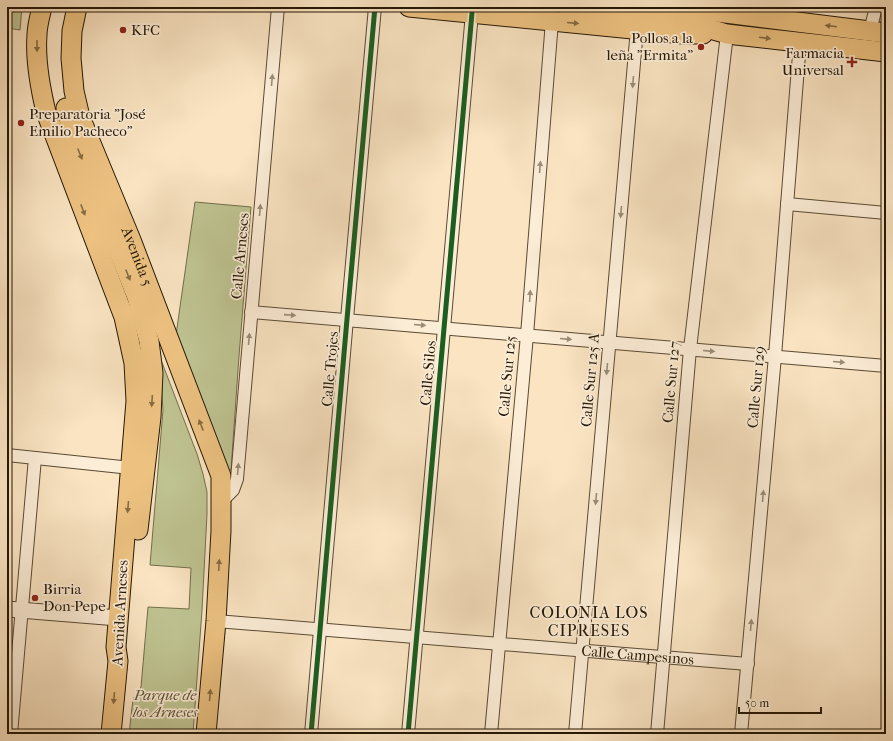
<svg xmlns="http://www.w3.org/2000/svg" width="893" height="741" viewBox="0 0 893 741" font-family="'IM FELL French Canon',serif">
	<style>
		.green { fill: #bfc492; stroke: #726e4c }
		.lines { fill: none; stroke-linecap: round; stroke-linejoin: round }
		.minor-casing { stroke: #5a4a34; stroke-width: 14 }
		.tertiary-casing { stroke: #5a4a34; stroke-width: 17 }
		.primary-casing { stroke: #241705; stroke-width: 21 }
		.minor { stroke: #fcedd7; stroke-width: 12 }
		.tertiary { stroke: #fcedd7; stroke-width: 15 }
		.primary { stroke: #edc281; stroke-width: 19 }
		.cycleway-casing { stroke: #fcedd7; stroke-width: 8 }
		.cycleway { stroke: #1b5e20; stroke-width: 5 }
		.oneway { fill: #886c43 }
		.oneway2 { fill: #9b8d78 }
		.poi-dot { fill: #8f2418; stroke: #fcedd7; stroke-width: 1.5 }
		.labels { text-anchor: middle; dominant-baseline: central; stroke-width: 3.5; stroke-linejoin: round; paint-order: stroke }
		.poi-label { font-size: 15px; fill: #241705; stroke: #fcedd7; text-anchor: start }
		.street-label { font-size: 15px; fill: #241705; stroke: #fcedd7 }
		.park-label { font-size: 15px; font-style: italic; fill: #5a5436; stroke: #fcedd7 }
		.neighbourhood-label { font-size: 16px; letter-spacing: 1px; fill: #241705; stroke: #fcedd7 }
	</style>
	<rect width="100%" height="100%" fill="#fae4c2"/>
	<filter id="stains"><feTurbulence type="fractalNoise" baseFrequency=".005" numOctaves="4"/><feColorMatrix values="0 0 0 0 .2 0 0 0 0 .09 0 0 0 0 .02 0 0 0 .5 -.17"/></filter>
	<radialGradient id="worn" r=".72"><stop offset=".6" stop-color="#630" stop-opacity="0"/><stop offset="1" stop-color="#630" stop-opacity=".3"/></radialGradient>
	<!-- green -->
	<path class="green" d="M 8,7 L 22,7 L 20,30 L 7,28 Z
		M 195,202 L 251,207 L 239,356 L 231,470 L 227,471 L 176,335 Z
		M 153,339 L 197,454 L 203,474 L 207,492 L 207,514 L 202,610 L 193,734 L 129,734 L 133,699 L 141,687 L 148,607 L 189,609 L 191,568 L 150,565 L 163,410 L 161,381 Z"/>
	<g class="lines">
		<!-- minor casing -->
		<g class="minor-casing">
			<g id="minor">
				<path d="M 870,31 L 876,7"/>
				<path d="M 787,204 L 886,213"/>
				<path d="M 251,312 L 886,366"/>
				<path d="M 7,455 L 131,468"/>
				<path d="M 221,502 L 233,490 L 237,479 L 278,7"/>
				<path id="s1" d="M 216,621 L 748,664"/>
				<path d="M 11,734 L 35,458"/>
				<path d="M 311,734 L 347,319 L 375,7"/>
				<path d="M 408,734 L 472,13"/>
				<path d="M 491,734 L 527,335 L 552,21"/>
				<path d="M 575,734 L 637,29"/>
				<path d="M 657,734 L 690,349 L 727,34"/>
				<path d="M 741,734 L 775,356 L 800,42"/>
			</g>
		</g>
		<!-- tertiary casing -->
		<g class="tertiary-casing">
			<path id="tertiary" d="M 7,609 L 118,618"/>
		</g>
		<!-- primary casing -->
		<g class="primary-casing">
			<g id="primary">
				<path d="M 42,7 C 40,16 37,26 37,35 C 35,61 40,87 46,112 L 124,317 L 134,363 L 136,401 L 116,647 L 118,661 L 111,734"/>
				<path id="s2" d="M 77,7 L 72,31 L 71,58 L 74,91 L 80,117 L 131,240 L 221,476 L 221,531 L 216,621 L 206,734"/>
				<path d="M 409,7 L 683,34 L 703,34"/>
				<path d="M 567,7 L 672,18 L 727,34 L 886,52"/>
				<path d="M 677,7 L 886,33"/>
				<path d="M 66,108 L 73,134 L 78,149 L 137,297 L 149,341 L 153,373 L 151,417 L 138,530"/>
			</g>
		</g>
		<!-- minor -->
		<use href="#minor" class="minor"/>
		<!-- tertiary -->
		<use href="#tertiary" class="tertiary"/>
		<!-- primary -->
		<use href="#primary" class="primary"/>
		<!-- cycleway casing -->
		<g class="cycleway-casing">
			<path id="cycleway" d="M 311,734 L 347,319 L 375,7
				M 408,734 L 472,13"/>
		</g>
		<!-- cycleway -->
		<use href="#cycleway" class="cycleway"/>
	</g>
	<!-- one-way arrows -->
	<defs><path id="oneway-solid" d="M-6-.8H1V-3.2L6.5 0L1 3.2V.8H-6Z"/></defs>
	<g class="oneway">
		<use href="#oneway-solid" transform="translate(573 23) rotate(5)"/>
		<use href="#oneway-solid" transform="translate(831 26) rotate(-173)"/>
		<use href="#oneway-solid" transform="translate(765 38) rotate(7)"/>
		<use href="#oneway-solid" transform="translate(37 46) rotate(90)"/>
		<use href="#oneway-solid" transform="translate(80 154) rotate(68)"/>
		<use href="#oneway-solid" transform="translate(83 210) rotate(69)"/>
		<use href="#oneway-solid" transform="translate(128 275) rotate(68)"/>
		<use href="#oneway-solid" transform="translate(152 401) rotate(94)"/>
		<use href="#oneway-solid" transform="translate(201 425) rotate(-111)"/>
		<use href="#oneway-solid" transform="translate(128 507) rotate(95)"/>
		<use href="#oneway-solid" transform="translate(219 565) rotate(-87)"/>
		<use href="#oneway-solid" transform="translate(210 695) rotate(-85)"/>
		<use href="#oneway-solid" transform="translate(114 698) rotate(95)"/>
	</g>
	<g class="oneway2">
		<use href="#oneway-solid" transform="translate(272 80) rotate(-85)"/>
		<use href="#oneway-solid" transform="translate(633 82) rotate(95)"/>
		<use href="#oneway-solid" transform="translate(540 167) rotate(-86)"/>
		<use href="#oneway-solid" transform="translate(260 210) rotate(-85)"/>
		<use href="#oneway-solid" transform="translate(621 212) rotate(95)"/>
		<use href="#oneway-solid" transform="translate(530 296) rotate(-86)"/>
		<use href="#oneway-solid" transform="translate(290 315) rotate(4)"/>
		<use href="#oneway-solid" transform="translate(420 325) rotate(5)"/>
		<use href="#oneway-solid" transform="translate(249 339) rotate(-85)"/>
		<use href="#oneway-solid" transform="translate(566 339) rotate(5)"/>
		<use href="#oneway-solid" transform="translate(709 351) rotate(5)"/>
		<use href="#oneway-solid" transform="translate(839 362) rotate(5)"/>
		<use href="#oneway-solid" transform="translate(607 369) rotate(95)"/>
		<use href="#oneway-solid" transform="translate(238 469) rotate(-85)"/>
		<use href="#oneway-solid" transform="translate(763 496) rotate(-85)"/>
		<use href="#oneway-solid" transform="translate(596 499) rotate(95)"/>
		<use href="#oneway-solid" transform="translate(751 625) rotate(-85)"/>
	</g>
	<!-- markers -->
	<g class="poi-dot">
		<circle cx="123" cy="30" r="4"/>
		<circle cx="701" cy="47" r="4"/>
		<path d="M850 56h4v4h4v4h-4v4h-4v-4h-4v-4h4z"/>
		<circle cx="21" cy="123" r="4"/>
		<circle cx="35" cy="598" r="4"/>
	</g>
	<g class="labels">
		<!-- poi labels -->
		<g class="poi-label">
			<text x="131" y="30">KFC</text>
			<text x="693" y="38" text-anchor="end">Pollos a la<tspan x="693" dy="17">leña "Ermita"</tspan></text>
			<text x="844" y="53" text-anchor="end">Farmacia<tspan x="844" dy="17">Universal</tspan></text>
			<text x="29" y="114">Preparatoria "José<tspan x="29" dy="17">Emilio Pacheco"</tspan></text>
			<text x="43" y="589">Birria<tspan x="43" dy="17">Don Pepe</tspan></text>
		</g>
		<!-- street labels -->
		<g class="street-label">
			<text stroke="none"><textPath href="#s2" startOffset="262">Avenida 5</textPath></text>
			<text transform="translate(240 256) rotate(-85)">Calle Arneses</text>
			<text transform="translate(330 369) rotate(-85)">Calle Trojes</text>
			<text transform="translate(428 373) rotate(-85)">Calle Silos</text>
			<text transform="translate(507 376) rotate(-85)">Calle Sur 125</text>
			<text transform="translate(590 380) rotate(-85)">Calle Sur 125 A</text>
			<text transform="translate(671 382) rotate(-85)">Calle Sur 127</text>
			<text transform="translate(756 387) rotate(-85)">Calle Sur 129</text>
			<text transform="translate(120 613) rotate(-87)">Avenida Arneses</text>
			<text stroke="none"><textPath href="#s1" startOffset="423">Calle Campesinos</textPath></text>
		</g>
		<!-- park labels -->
		<g class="park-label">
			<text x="165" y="695">Parque de<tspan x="165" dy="17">los Arneses</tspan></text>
		</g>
		<!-- neighbourhood labels -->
		<g class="neighbourhood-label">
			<text x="589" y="612">COLONIA LOS<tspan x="589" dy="18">CIPRESES</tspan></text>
		</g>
	</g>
	<!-- margin -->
	<rect width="893" height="741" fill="none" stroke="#fae4c2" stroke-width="24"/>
	<rect x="8" y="8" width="877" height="725" fill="none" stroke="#241705" stroke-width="2"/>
	<rect x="12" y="12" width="869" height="717" fill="none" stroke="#241705"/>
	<!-- scale -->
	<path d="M739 707v6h82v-6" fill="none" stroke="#241705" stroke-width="2"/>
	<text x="745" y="707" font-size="12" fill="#241705" stroke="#fcedd7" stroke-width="3" paint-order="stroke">50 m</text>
	<rect width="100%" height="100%" filter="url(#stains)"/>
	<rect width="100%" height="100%" fill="url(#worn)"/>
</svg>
